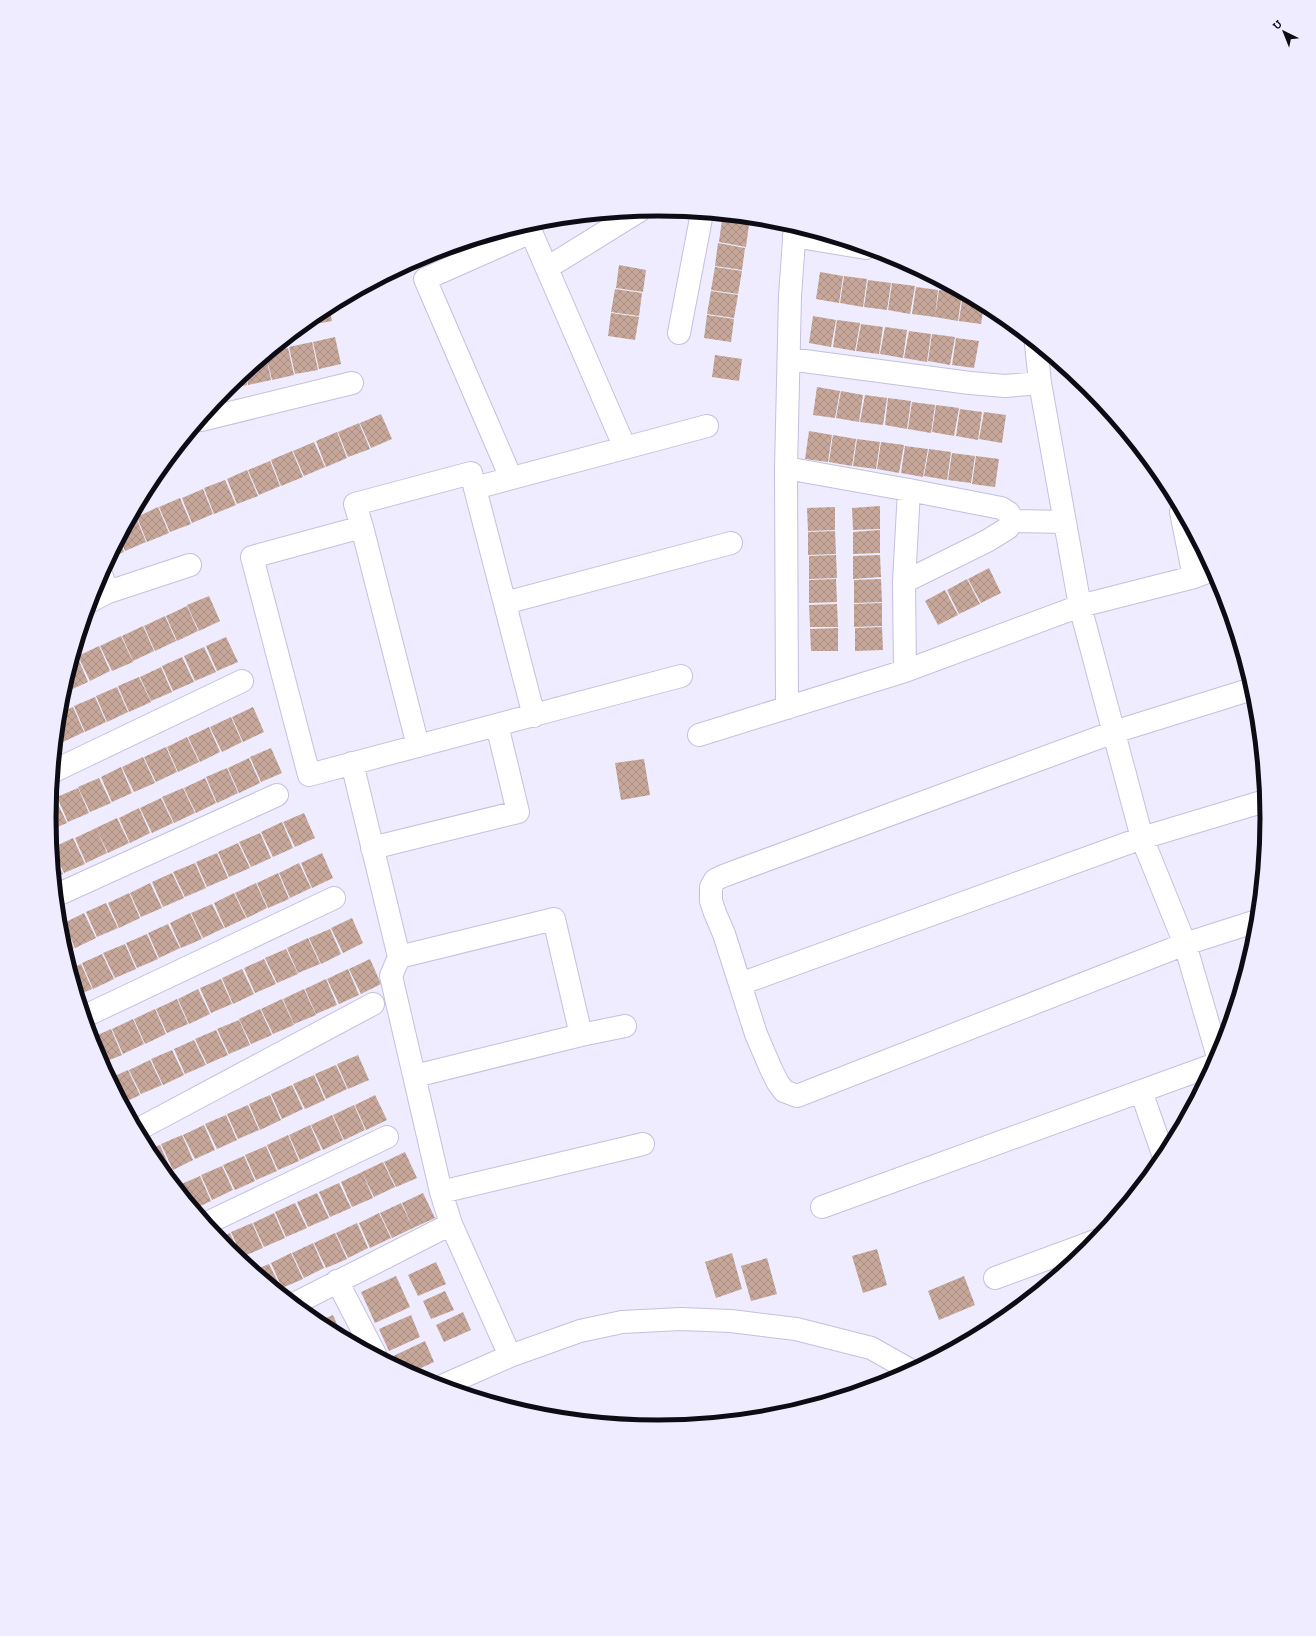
<svg xmlns="http://www.w3.org/2000/svg" width="1316" height="1636" viewBox="0 0 1316 1636" font-family="'Zilla Slab',serif">
	<style>
		.building { fill: url(#building-cross-hatch) }
		.lines { fill: none; stroke-linecap: round; stroke-linejoin: round }
		.minor-casing { stroke: #c4c0de; stroke-width: 24 }
		.minor { stroke: #fff; stroke-width: 22 }
		.rim { fill: none; stroke: #0d0c15; stroke-width: 5 }
	</style>
	<defs>
		<pattern id="building-cross-hatch" width="8" height="8" patternUnits="userSpaceOnUse"><rect width="8" height="8" fill="#c6a799"/><path d="M0 0l8 8M0 8l8-8" fill="none" stroke="#a98f83"/></pattern>
	</defs>
	<rect width="100%" height="100%" fill="#eeecfe"/>
	<!-- building -->
	<path class="building" d="M 723,215 L 750,218 L 750,222 L 722,219 Z
		M 571,218 L 552,228 L 548,220 Z
		M 722,220 L 749,224 L 746,247 L 719,242 Z
		M 718,243 L 745,248 L 742,270 L 715,266 Z
		M 619,265 L 646,270 L 643,292 L 616,288 Z
		M 715,267 L 742,271 L 738,294 L 711,290 Z
		M 820,272 L 843,276 L 839,303 L 816,299 Z
		M 844,276 L 867,279 L 863,307 L 840,303 Z
		M 868,280 L 891,283 L 887,310 L 864,307 Z
		M 892,283 L 915,286 L 910,314 L 888,310 Z
		M 916,287 L 938,290 L 935,317 L 912,314 Z
		M 615,289 L 642,293 L 639,316 L 611,312 Z
		M 939,290 L 962,293 L 958,321 L 935,317 Z
		M 711,291 L 738,295 L 734,318 L 707,314 Z
		M 963,294 L 984,305 L 981,324 L 959,321 Z
		M 329,307 L 332,321 L 310,325 L 309,320 L 320,312 Z
		M 611,313 L 639,317 L 635,340 L 608,336 Z
		M 707,315 L 734,319 L 731,342 L 704,338 Z
		M 813,316 L 836,320 L 831,347 L 809,343 Z
		M 837,320 L 860,323 L 855,351 L 833,347 Z
		M 861,324 L 883,327 L 879,354 L 856,351 Z
		M 885,327 L 907,330 L 903,358 L 880,354 Z
		M 909,331 L 931,334 L 927,362 L 904,358 Z
		M 932,334 L 955,337 L 950,365 L 928,361 Z
		M 335,337 L 341,364 L 319,369 L 313,342 Z
		M 956,338 L 979,341 L 974,368 L 952,365 Z
		M 312,342 L 318,370 L 295,374 L 289,347 Z
		M 288,348 L 294,375 L 272,380 L 266,355 L 271,352 Z
		M 715,355 L 742,359 L 739,381 L 712,377 Z
		M 266,356 L 271,380 L 248,385 L 246,372 Z
		M 245,373 L 247,385 L 225,390 L 228,387 Z
		M 817,387 L 840,391 L 835,418 L 813,415 Z
		M 841,391 L 863,395 L 859,422 L 836,418 Z
		M 865,395 L 887,398 L 883,425 L 860,422 Z
		M 888,398 L 911,401 L 907,429 L 885,425 Z
		M 912,402 L 935,405 L 931,433 L 908,429 Z
		M 936,405 L 959,408 L 954,436 L 932,432 Z
		M 960,409 L 982,412 L 978,440 L 956,436 Z
		M 984,412 L 1006,415 L 1002,443 L 979,439 Z
		M 381,414 L 392,439 L 371,448 L 360,423 Z
		M 359,423 L 370,449 L 348,457 L 338,432 Z
		M 809,431 L 832,435 L 828,462 L 805,459 Z
		M 337,432 L 347,458 L 326,467 L 316,441 Z
		M 833,435 L 856,439 L 852,466 L 829,462 Z
		M 857,439 L 880,442 L 876,469 L 853,466 Z
		M 314,442 L 325,467 L 304,476 L 293,451 Z
		M 881,442 L 904,445 L 899,473 L 877,469 Z
		M 905,446 L 928,449 L 923,477 L 901,473 Z
		M 929,449 L 951,452 L 947,480 L 924,476 Z
		M 292,451 L 303,477 L 281,486 L 271,460 Z
		M 952,453 L 975,456 L 971,483 L 948,480 Z
		M 976,456 L 999,459 L 995,487 L 972,484 Z
		M 270,461 L 280,486 L 259,495 L 248,470 Z
		M 247,470 L 258,496 L 237,504 L 227,479 Z
		M 225,480 L 236,505 L 214,514 L 204,488 Z
		M 203,489 L 213,514 L 192,523 L 182,498 Z
		M 180,498 L 191,524 L 170,532 L 159,507 Z
		M 880,506 L 880,529 L 853,530 L 852,508 Z
		M 158,507 L 169,533 L 147,542 L 137,517 Z
		M 835,507 L 835,530 L 808,531 L 807,508 Z
		M 136,517 L 146,542 L 125,551 L 120,539 L 131,519 Z
		M 880,530 L 880,553 L 853,554 L 853,532 Z
		M 835,531 L 836,554 L 808,555 L 808,532 Z
		M 119,540 L 124,552 L 110,558 Z
		M 836,555 L 837,578 L 809,579 L 809,556 Z
		M 880,555 L 881,577 L 853,579 L 853,556 Z
		M 989,568 L 1001,593 L 981,603 L 968,579 Z
		M 836,579 L 837,602 L 809,603 L 809,580 Z
		M 881,579 L 882,602 L 854,603 L 854,580 Z
		M 967,579 L 980,604 L 959,614 L 947,590 Z
		M 945,590 L 958,615 L 938,625 L 925,601 Z
		M 209,596 L 220,621 L 199,631 L 187,605 Z
		M 882,603 L 882,626 L 854,627 L 854,604 Z
		M 837,604 L 838,627 L 810,627 L 809,605 Z
		M 187,606 L 198,631 L 177,641 L 166,616 Z
		M 165,616 L 176,641 L 155,651 L 144,626 Z
		M 143,626 L 154,651 L 133,661 L 122,636 Z
		M 882,627 L 883,650 L 855,651 L 855,628 Z
		M 838,628 L 838,651 L 811,651 L 810,629 Z
		M 121,636 L 133,662 L 112,671 L 100,646 Z
		M 226,637 L 238,662 L 217,671 L 206,646 Z
		M 99,646 L 110,671 L 90,681 L 78,656 Z
		M 204,647 L 216,672 L 195,681 L 184,656 Z
		M 77,656 L 88,682 L 68,691 L 65,685 L 73,658 Z
		M 182,657 L 194,682 L 173,691 L 162,666 Z
		M 161,667 L 172,692 L 151,701 L 140,677 Z
		M 139,677 L 151,702 L 129,712 L 118,686 Z
		M 117,687 L 128,712 L 107,722 L 96,696 Z
		M 95,697 L 106,722 L 85,732 L 74,706 Z
		M 73,707 L 84,732 L 63,742 L 58,729 L 59,713 Z
		M 253,707 L 264,732 L 243,742 L 232,717 Z
		M 231,717 L 242,742 L 222,752 L 210,727 Z
		M 209,727 L 220,752 L 200,762 L 188,737 Z
		M 58,731 L 63,742 L 56,745 L 57,739 Z
		M 187,737 L 199,762 L 178,772 L 167,747 Z
		M 166,747 L 177,772 L 156,782 L 144,757 Z
		M 271,748 L 282,773 L 261,782 L 250,757 Z
		M 143,757 L 155,783 L 134,792 L 122,767 Z
		M 249,758 L 260,783 L 239,793 L 228,768 Z
		M 644,759 L 650,795 L 621,800 L 615,763 Z
		M 121,767 L 132,793 L 112,802 L 101,777 Z
		M 227,768 L 238,793 L 217,803 L 206,777 Z
		M 99,778 L 111,803 L 90,812 L 78,787 Z
		M 205,778 L 216,803 L 196,813 L 184,788 Z
		M 78,788 L 89,813 L 68,822 L 57,797 Z
		M 183,788 L 195,813 L 174,823 L 162,797 Z
		M 55,798 L 67,823 L 50,830 L 49,818 L 51,800 Z
		M 161,798 L 173,823 L 152,833 L 140,808 Z
		M 139,808 L 150,833 L 130,843 L 119,818 Z
		M 304,813 L 315,838 L 295,847 L 283,822 Z
		M 117,818 L 129,843 L 108,853 L 96,828 Z
		M 282,822 L 293,848 L 273,857 L 261,832 Z
		M 96,828 L 107,853 L 86,863 L 75,838 Z
		M 260,833 L 271,858 L 251,867 L 239,842 Z
		M 73,838 L 85,864 L 64,873 L 52,848 Z
		M 238,843 L 250,868 L 229,877 L 218,852 Z
		M 52,852 L 63,874 L 55,877 L 54,865 Z
		M 217,853 L 228,878 L 207,887 L 196,862 Z
		M 322,853 L 333,878 L 312,888 L 301,863 Z
		M 195,863 L 206,888 L 185,897 L 173,872 Z
		M 299,863 L 311,888 L 290,898 L 279,873 Z
		M 172,873 L 184,898 L 163,907 L 152,882 Z
		M 278,873 L 289,899 L 268,908 L 257,883 Z
		M 150,883 L 162,908 L 141,917 L 130,893 Z
		M 256,883 L 267,908 L 247,918 L 235,893 Z
		M 129,893 L 140,918 L 119,928 L 108,903 Z
		M 234,893 L 246,918 L 225,928 L 214,903 Z
		M 106,903 L 118,928 L 97,937 L 86,912 Z
		M 212,904 L 224,928 L 203,938 L 191,913 Z
		M 84,913 L 96,938 L 75,948 L 64,923 Z
		M 190,913 L 202,939 L 181,948 L 170,923 Z
		M 352,918 L 363,943 L 343,953 L 331,928 Z
		M 63,923 L 74,948 L 65,952 L 61,937 L 59,925 Z
		M 168,924 L 180,948 L 159,958 L 148,933 Z
		M 330,929 L 341,954 L 321,964 L 309,938 Z
		M 147,934 L 158,959 L 137,968 L 126,943 Z
		M 308,938 L 320,964 L 298,973 L 287,948 Z
		M 125,944 L 136,969 L 115,978 L 103,953 Z
		M 286,949 L 298,974 L 277,983 L 265,958 Z
		M 102,954 L 114,979 L 93,989 L 82,963 Z
		M 264,959 L 276,984 L 255,993 L 244,968 Z
		M 370,959 L 381,984 L 361,994 L 349,969 Z
		M 81,964 L 92,989 L 78,995 L 70,969 Z
		M 242,969 L 254,994 L 233,1004 L 222,978 Z
		M 348,969 L 359,995 L 339,1004 L 327,979 Z
		M 221,979 L 232,1004 L 211,1013 L 200,988 Z
		M 326,979 L 337,1005 L 316,1014 L 305,989 Z
		M 198,989 L 210,1014 L 189,1024 L 178,999 Z
		M 304,989 L 316,1015 L 294,1024 L 283,999 Z
		M 177,999 L 188,1024 L 167,1033 L 156,1009 Z
		M 282,999 L 294,1025 L 273,1034 L 261,1009 Z
		M 155,1009 L 166,1034 L 145,1044 L 134,1019 Z
		M 260,1009 L 272,1035 L 251,1044 L 239,1019 Z
		M 133,1019 L 144,1044 L 123,1054 L 112,1029 Z
		M 239,1020 L 250,1045 L 229,1054 L 217,1029 Z
		M 111,1029 L 122,1055 L 102,1063 L 95,1050 L 91,1038 Z
		M 216,1030 L 228,1055 L 207,1064 L 195,1039 Z
		M 194,1040 L 206,1065 L 185,1074 L 174,1049 Z
		M 172,1050 L 184,1075 L 163,1085 L 151,1059 Z
		M 358,1055 L 369,1080 L 348,1089 L 337,1064 Z
		M 150,1060 L 162,1085 L 141,1094 L 129,1070 Z
		M 336,1065 L 347,1089 L 326,1099 L 315,1074 Z
		M 128,1070 L 140,1095 L 123,1103 L 110,1078 Z
		M 314,1075 L 325,1100 L 305,1109 L 293,1084 Z
		M 292,1085 L 303,1109 L 282,1119 L 271,1094 Z
		M 270,1095 L 281,1120 L 260,1130 L 249,1104 Z
		M 375,1095 L 387,1120 L 366,1130 L 355,1105 Z
		M 248,1105 L 259,1130 L 238,1139 L 227,1114 Z
		M 354,1105 L 365,1130 L 344,1140 L 333,1115 Z
		M 226,1115 L 237,1140 L 217,1149 L 205,1124 Z
		M 332,1115 L 343,1140 L 323,1150 L 311,1125 Z
		M 204,1125 L 215,1150 L 195,1159 L 183,1135 Z
		M 310,1125 L 321,1150 L 300,1160 L 289,1135 Z
		M 182,1135 L 193,1160 L 173,1170 L 161,1144 Z
		M 288,1135 L 299,1161 L 278,1170 L 267,1145 Z
		M 160,1145 L 171,1170 L 165,1173 L 148,1150 Z
		M 266,1146 L 277,1171 L 256,1180 L 245,1155 Z
		M 405,1152 L 417,1178 L 396,1187 L 384,1162 Z
		M 244,1156 L 255,1181 L 235,1190 L 223,1165 Z
		M 383,1162 L 395,1187 L 374,1197 L 362,1172 Z
		M 222,1166 L 233,1190 L 212,1200 L 201,1175 Z
		M 362,1172 L 373,1198 L 352,1207 L 341,1182 Z
		M 200,1176 L 211,1201 L 194,1209 L 184,1196 L 179,1185 Z
		M 339,1183 L 351,1208 L 330,1217 L 319,1192 Z
		M 317,1193 L 329,1218 L 308,1227 L 297,1202 Z
		M 423,1193 L 435,1218 L 413,1228 L 402,1203 Z
		M 295,1203 L 307,1228 L 286,1237 L 275,1212 Z
		M 401,1203 L 413,1228 L 392,1238 L 380,1213 Z
		M 274,1213 L 285,1238 L 264,1247 L 253,1223 Z
		M 379,1213 L 391,1238 L 370,1248 L 359,1223 Z
		M 252,1223 L 263,1248 L 242,1257 L 231,1232 Z
		M 357,1223 L 368,1248 L 348,1258 L 336,1233 Z
		M 230,1233 L 241,1258 L 240,1259 L 227,1248 L 219,1238 Z
		M 335,1233 L 347,1259 L 326,1268 L 314,1243 Z
		M 313,1243 L 324,1268 L 304,1278 L 292,1253 Z
		M 877,1249 L 887,1285 L 863,1293 L 852,1256 Z
		M 291,1253 L 303,1279 L 282,1288 L 271,1263 Z
		M 732,1253 L 742,1289 L 716,1298 L 705,1262 Z
		M 767,1258 L 777,1294 L 751,1301 L 741,1266 Z
		M 436,1262 L 446,1284 L 418,1296 L 408,1275 Z
		M 269,1264 L 281,1288 L 278,1290 L 254,1270 Z
		M 396,1276 L 410,1307 L 375,1323 L 361,1292 Z
		M 964,1276 L 975,1305 L 939,1320 L 928,1291 Z
		M 445,1291 L 454,1310 L 431,1319 L 423,1301 Z
		M 463,1312 L 471,1330 L 444,1342 L 436,1325 Z
		M 333,1315 L 342,1336 L 317,1322 Z
		M 411,1315 L 420,1337 L 389,1351 L 379,1329 Z
		M 425,1341 L 434,1362 L 410,1373 L 388,1361 L 387,1359 Z"/>
	<g class="lines">
		<!-- minor casing -->
		<g class="minor-casing">
			<path id="minor" d="M 794,236 L 866,248
				M 547,268 L 639,211
				M 679,333 L 702,213
				M 789,359 L 970,383 L 1005,386 L 1040,383 L 1036,344
				M 1040,383 L 1080,606 L 1142,838 L 1185,944 L 1218,1057
				M 201,420 L 352,383
				M 786,468 L 909,490 L 1001,508 L 1009,513 L 1011,521 L 1008,528 L 987,541 L 904,582
				M 511,478 L 425,279 L 531,232 L 625,448
				M 475,488 L 707,426
				M 1181,512 L 1194,577
				M 1011,521 L 1064,522
				M 362,527 L 355,504 L 471,473 L 534,716
				M 101,574 L 108,592
				M 91,601 L 108,592 L 190,565
				M 505,603 L 731,543
				M 905,671 L 904,582 L 909,490
				M 1252,689 L 1114,732 L 723,876 L 715,880 L 711,887 L 711,901 L 715,913 L 724,934 L 756,1034 L 771,1069 L 778,1083 L 784,1091 L 797,1096 L 1185,944 L 1257,921
				M 787,708 L 786,468 L 790,296 L 795,226
				M 699,735 L 905,671 L 1080,606 L 1194,577 L 1212,570
				M 418,746 L 362,527 L 252,557 L 309,775 C 433,741 557,709 681,676
				M 352,763 L 399,957 L 391,976 L 441,1192 L 451,1224
				M 54,771 L 242,681
				M 372,848 L 518,812 L 497,725
				M 57,895 L 277,795
				M 399,957 L 554,919 L 581,1035 L 415,1076
				M 740,984 L 1142,838 L 1265,801
				M 85,1016 L 334,898
				M 581,1035 L 625,1026
				M 1141,1091 L 1164,1157
				M 137,1130 L 373,1004
				M 441,1192 L 643,1144
				M 822,1207 L 1213,1065
				M 207,1223 L 387,1137
				M 995,1278 L 1095,1241
				M 337,1281 L 375,1354
				M 294,1304 L 451,1224 L 510,1356
				M 442,1386 L 510,1356 L 580,1331 L 622,1322 L 681,1319 L 731,1321 L 796,1329 L 871,1348 L 910,1370"/>
		</g>
		<!-- minor -->
		<use href="#minor" class="minor"/>
	</g>
	<!-- crop -->
	<path d="M0 0H1316V1636H0ZM56 818a602 602 0 1 1 1204 0a602 602 0 1 1-1204 0Z" fill="#eeecfe" fill-rule="evenodd"/>
	<path class="rim" d="M56 818a602 602 0 1 1 1204 0a602 602 0 1 1-1204 0Z"/>
	<!-- north arrow -->
	<g transform="translate(1284 32) rotate(317)" stroke="#eeecfe" stroke-width="3" paint-order="stroke">
	<path d="M0-3L7 15L0 10L-7 15Z" fill="#0d0c15"/>
	<text y="-6" font-size="11" font-weight="bold" text-anchor="middle" fill="#0d0c15">U</text>
	</g>
</svg>
